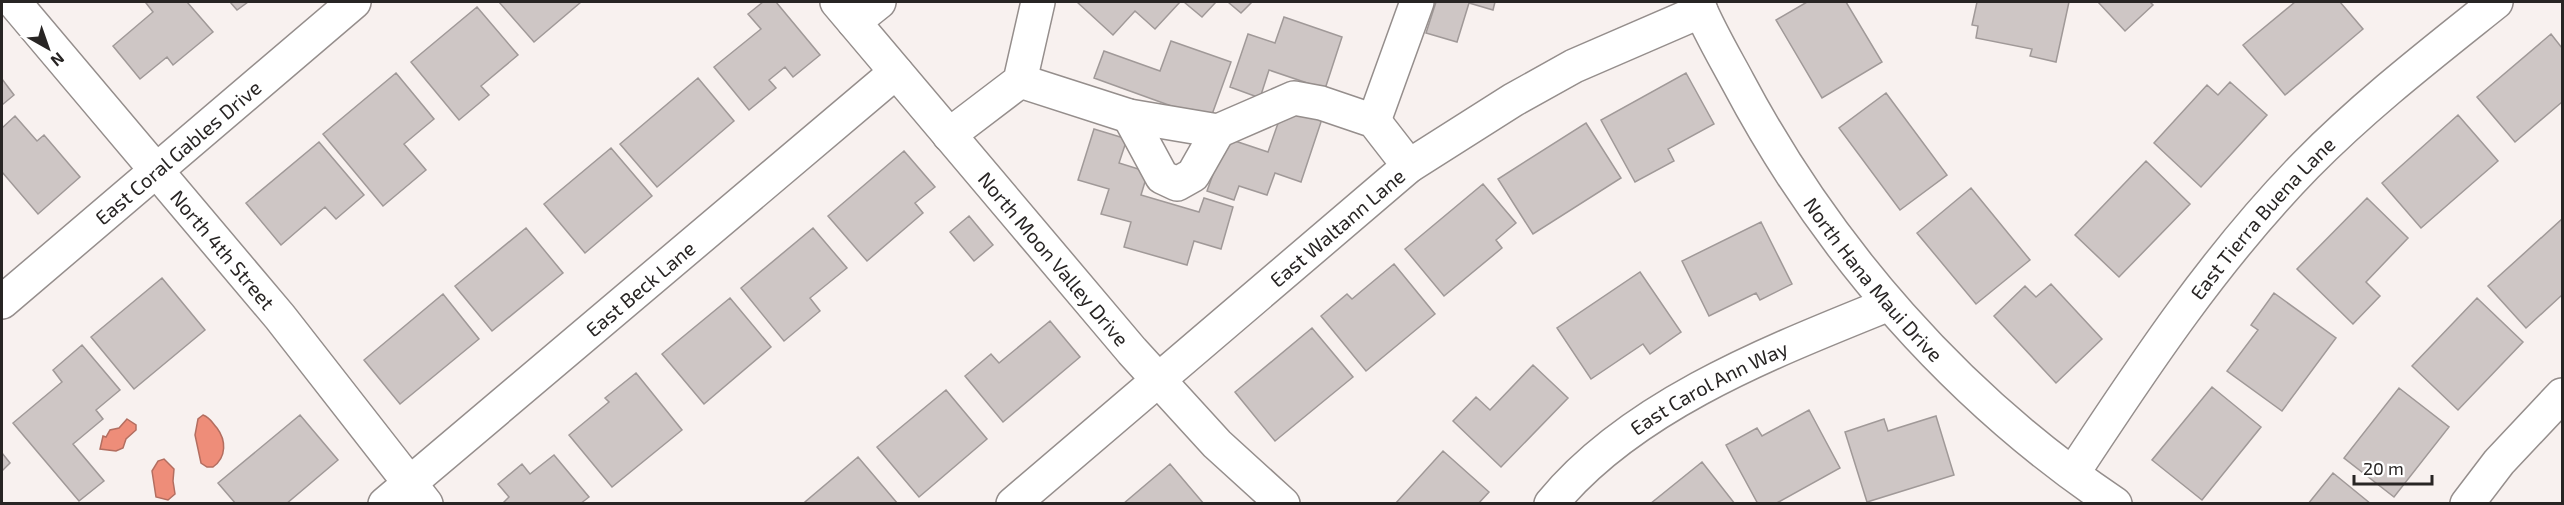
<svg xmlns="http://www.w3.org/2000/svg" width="2564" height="505" viewBox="0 0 2564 505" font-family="'Exo 2',sans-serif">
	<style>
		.water { fill: #ee8d79; stroke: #b36e60; stroke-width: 1.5 }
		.building { fill: #cec6c5; stroke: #a09998; stroke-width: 1.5 }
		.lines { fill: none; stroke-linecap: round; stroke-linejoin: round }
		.minor-casing { stroke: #958e8c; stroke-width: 36 }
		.minor { stroke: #fff; stroke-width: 33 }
		.labels { text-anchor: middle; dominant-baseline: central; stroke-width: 4.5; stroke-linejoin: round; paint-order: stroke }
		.street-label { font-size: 20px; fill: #282524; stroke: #fff }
	</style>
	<rect width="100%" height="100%" fill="#f8f1ef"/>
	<!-- water -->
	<path class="water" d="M 203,415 C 211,418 212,423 217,428 C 226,440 227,457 213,467 L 207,467 L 201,463 L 195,435 L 198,419 Z
		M 127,419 L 136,425 L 136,430 L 126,439 L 123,448 L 116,451 L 100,449 L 103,436 L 106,437 L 110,430 L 119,428 Z
		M 164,459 L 174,469 L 173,481 L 175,494 L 168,500 L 156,497 L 152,471 L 158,461 Z"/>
	<!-- building -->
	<path class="building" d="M 148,2 L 187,2 L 213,32 L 173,65 L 167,57 L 140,79 L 113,46 L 153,12 L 146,3 Z
		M 230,2 L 248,2 L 237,10 Z
		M 499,2 L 581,2 L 534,42 Z
		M 763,2 L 776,2 L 820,55 L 793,77 L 785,67 L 769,80 L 776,88 L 749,110 L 714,67 L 761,29 L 748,14 Z
		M 1077,2 L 1180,2 L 1155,29 L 1135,11 L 1113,35 Z
		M 1184,2 L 1216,2 L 1202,17 Z
		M 1228,2 L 1252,2 L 1241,13 Z
		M 1436,2 L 1495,2 L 1493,10 L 1469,3 L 1457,42 L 1426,33 Z
		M 1807,2 L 1846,2 L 1882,62 L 1822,98 L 1776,20 Z
		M 1977,2 L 2069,2 L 2056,62 L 2030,56 L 2032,49 L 1976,38 L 1978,26 L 1972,25 Z
		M 2098,2 L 2150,2 L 2153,5 L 2125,31 Z
		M 2295,2 L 2340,2 L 2363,29 L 2285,95 L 2243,45 Z
		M 477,7 L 518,55 L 481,86 L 489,95 L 459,120 L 411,62 Z
		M 1284,17 L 1342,37 L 1325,89 L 1269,70 L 1260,98 L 1230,87 L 1248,34 L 1275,43 Z
		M 2551,34 L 2562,48 L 2562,102 L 2515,142 L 2477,97 Z
		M 1171,41 L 1231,62 L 1210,120 L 1094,78 L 1104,51 L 1160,71 Z
		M 396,73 L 434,119 L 404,144 L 426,170 L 383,206 L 323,134 Z
		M 1686,73 L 1714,124 L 1668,149 L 1674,161 L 1635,182 L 1601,120 Z
		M 698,78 L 734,121 L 657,187 L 620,144 Z
		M 2,79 L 14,95 L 2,105 Z
		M 2230,82 L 2267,115 L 2201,187 L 2154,143 L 2207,85 L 2218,95 Z
		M 1886,93 L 1947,175 L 1900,210 L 1839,128 Z
		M 1284,106 L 1322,119 L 1301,182 L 1275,173 L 1267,195 L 1239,186 L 1234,200 L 1207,191 L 1226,138 L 1268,152 Z
		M 2458,115 L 2498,161 L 2421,228 L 2382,183 Z
		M 15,116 L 37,141 L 44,135 L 80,177 L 38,214 L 2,172 L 2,128 Z
		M 1586,123 L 1621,178 L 1533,234 L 1498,179 Z
		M 1094,129 L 1127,139 L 1119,163 L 1148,172 L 1141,195 L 1199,212 L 1204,198 L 1233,207 L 1221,249 L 1194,241 L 1187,265 L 1124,247 L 1131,222 L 1101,214 L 1109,189 L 1078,180 Z
		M 319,142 L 364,195 L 336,219 L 325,207 L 281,245 L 246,203 Z
		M 611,148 L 652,196 L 585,253 L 544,204 Z
		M 904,151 L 935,187 L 915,203 L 923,213 L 867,261 L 828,216 Z
		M 2146,161 L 2190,204 L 2119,277 L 2075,235 Z
		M 1483,184 L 1516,223 L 1496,240 L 1502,248 L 1444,296 L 1405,249 Z
		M 1971,188 L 2030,260 L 1976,304 L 1917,233 Z
		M 2367,198 L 2408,238 L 2366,282 L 2380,296 L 2353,324 L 2297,269 Z
		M 969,216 L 993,245 L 974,261 L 950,232 Z
		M 2562,219 L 2562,295 L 2526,328 L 2488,286 Z
		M 1761,222 L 1792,284 L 1760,300 L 1756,293 L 1709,316 L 1682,261 Z
		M 526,228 L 563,273 L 492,331 L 455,286 Z
		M 813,228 L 847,268 L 810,298 L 820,311 L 784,341 L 741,288 Z
		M 1394,264 L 1435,314 L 1366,371 L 1321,316 L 1347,294 L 1352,299 Z
		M 1640,272 L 1681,332 L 1650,354 L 1643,344 L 1591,379 L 1557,328 Z
		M 162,278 L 205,330 L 134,389 L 91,337 Z
		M 2051,284 L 2102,339 L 2056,383 L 1994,316 L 2025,286 L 2036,297 Z
		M 2274,293 L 2336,338 L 2282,411 L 2227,371 L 2258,330 L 2251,325 Z
		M 443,294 L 479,339 L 400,404 L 364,360 Z
		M 730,298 L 771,347 L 704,404 L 662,354 Z
		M 2477,298 L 2523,342 L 2458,410 L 2412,366 Z
		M 1050,321 L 1080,357 L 1003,422 L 965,376 L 991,354 L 999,363 Z
		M 1312,328 L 1353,377 L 1275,441 L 1235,392 Z
		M 82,345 L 120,390 L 96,410 L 103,419 L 73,444 L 104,481 L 79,501 L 13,423 L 62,382 L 53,370 Z
		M 1533,365 L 1568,398 L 1501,467 L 1453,421 L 1476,397 L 1490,410 Z
		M 636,373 L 682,430 L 612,487 L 569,435 L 609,402 L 605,398 Z
		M 2212,387 L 2261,427 L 2202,500 L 2152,460 Z
		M 2399,388 L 2449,427 L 2394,497 L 2344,458 Z
		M 946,390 L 987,439 L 919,497 L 877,447 Z
		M 1809,410 L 1840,468 L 1775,504 L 1758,504 L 1726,445 L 1757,428 L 1762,436 Z
		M 300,415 L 338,460 L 286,504 L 236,504 L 218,483 Z
		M 1936,416 L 1954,475 L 1867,502 L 1845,432 L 1884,419 L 1888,431 Z
		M 1443,451 L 1489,492 L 1478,504 L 1395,504 Z
		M 2,453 L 10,463 L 2,471 Z
		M 554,455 L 589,497 L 580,504 L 502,504 L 509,497 L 498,484 L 522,464 L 530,474 Z
		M 858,457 L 898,504 L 806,504 L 805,502 Z
		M 1702,462 L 1735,504 L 1650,504 Z
		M 1170,464 L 1204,504 L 1123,504 Z
		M 2333,473 L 2371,504 L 2308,504 Z"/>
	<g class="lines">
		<!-- minor casing -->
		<g class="minor-casing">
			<g id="minor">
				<path id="s1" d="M 14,2 L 280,317 L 426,504"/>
				<path id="s2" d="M 837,2 L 1132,351 L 1217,444 L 1283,504"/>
				<path id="s3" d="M 1697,2 C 1708,29 1724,56 1738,82 C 1827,250 1957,398 2115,504"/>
				<path d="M 854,22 L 879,2"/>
				<path d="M 1020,81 L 1129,116 L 1218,131 L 1294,98 L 1321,103 L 1374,121 L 1409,166"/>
				<path d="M 1129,116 L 1162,177 L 1177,184 L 1193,175 L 1218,131"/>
				<path d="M 1374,121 L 1417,2"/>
				<path d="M 949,135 L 1020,81 L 1038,2"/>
				<path id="s4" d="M 2,302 L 354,2"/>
				<path id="s5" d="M 2073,473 C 2144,365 2215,258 2306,165 C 2365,105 2431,54 2496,2"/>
				<path id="s6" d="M 385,504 L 896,72"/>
				<path id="s7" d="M 1013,504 L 1409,166 L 1513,100 L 1574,66 L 1701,11"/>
				<path id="s8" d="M 1551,504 C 1632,405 1773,351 1889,304"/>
				<path d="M 2467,504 L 2499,462 L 2562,395"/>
			</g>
		</g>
		<!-- minor -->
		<use href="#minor" class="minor"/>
	</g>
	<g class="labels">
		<!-- street labels -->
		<g class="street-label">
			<text stroke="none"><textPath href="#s4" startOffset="231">East Coral Gables Drive</textPath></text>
			<text stroke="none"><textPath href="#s5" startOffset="318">East Tierra Buena Lane</textPath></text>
			<text stroke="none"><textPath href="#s7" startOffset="426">East Waltann Lane</textPath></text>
			<text stroke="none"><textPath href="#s1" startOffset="324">North 4th Street</textPath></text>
			<text stroke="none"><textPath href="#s2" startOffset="336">North Moon Valley Drive</textPath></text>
			<text stroke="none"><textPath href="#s3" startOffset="330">North Hana Maui Drive</textPath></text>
			<text stroke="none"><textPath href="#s6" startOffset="334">East Beck Lane</textPath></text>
			<text stroke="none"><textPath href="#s8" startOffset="198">East Carol Ann Way</textPath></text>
		</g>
	</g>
	<!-- border -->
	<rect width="2564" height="505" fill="none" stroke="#282524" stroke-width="6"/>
	<!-- north arrow -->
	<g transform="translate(48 48) rotate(140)" stroke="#ffffff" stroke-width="4.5" paint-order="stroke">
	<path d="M0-4.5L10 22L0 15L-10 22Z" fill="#282524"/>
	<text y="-9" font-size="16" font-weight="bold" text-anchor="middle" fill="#282524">N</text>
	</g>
	<!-- scale -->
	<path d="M2354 475v9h78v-9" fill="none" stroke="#282524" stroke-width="3"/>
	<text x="2363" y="475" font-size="18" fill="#282524" stroke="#ffffff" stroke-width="4.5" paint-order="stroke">20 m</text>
</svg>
